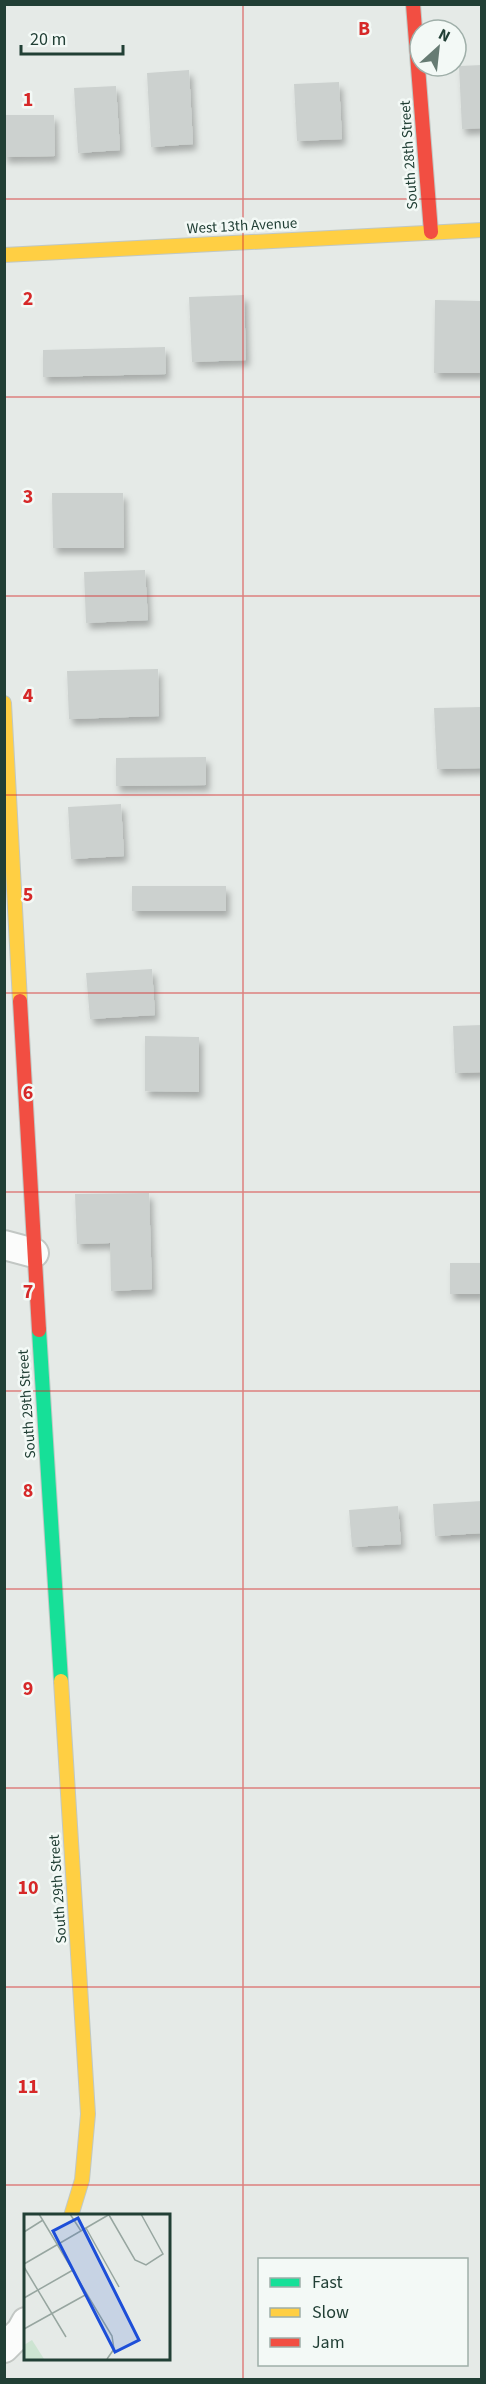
<svg xmlns="http://www.w3.org/2000/svg" width="486" height="2384" viewBox="0 0 486 2384" font-family="'Source Sans 3',sans-serif">
	<style>
		.building { fill: #ccd1cf; filter: url(#shadow) }
		.lines { fill: none; stroke-linecap: round; stroke-linejoin: round }
		.street-casing { stroke: #c2c7c4; stroke-width: 32 }
		.fast-casing { stroke: #c0c8c4; stroke-width: 16 }
		.slow-casing { stroke: #c0c8c4; stroke-width: 16 }
		.jam-casing { stroke: #c0c8c4; stroke-width: 16 }
		.street { stroke: #fbfcfb; stroke-width: 28 }
		.fast { stroke: #16e098; stroke-width: 14 }
		.slow { stroke: #ffcf43; stroke-width: 14 }
		.jam { stroke: #f24e42; stroke-width: 14 }
		.grid { fill: none; stroke: #d62828; stroke-width: 1.5; stroke-opacity: 0.55 }
		.labels { text-anchor: middle; dominant-baseline: central; stroke-width: 5; stroke-linejoin: round; paint-order: stroke }
		.street-label { font-size: 15px; fill: #213f35; stroke: #f3f9f6 }
		.inset-road { fill: none; stroke: #97a6a0; stroke-width: 1.5 }
		.view { fill: #1d4ed8; fill-opacity: 0.15; stroke: #1d4ed8; stroke-width: 3 }
		.inset-edge { fill: none; stroke: #213f35; stroke-width: 3 }
		.grid-label { font-size: 20px; text-anchor: middle; font-weight: bold; fill: #d62828; stroke: #f3f9f6; stroke-width: 5; stroke-linejoin: round; paint-order: stroke }
	</style>
	<defs>
		<filter id="shadow"><feDropShadow dx="3.5" dy="6" stdDeviation="3" flood-color="#0004"/></filter>
	</defs>
	<rect width="100%" height="100%" fill="#e5eae7"/>
	<!-- building -->
	<path class="building" d="M 482,65 L 482,128 L 462,129 L 459,66 Z
		M 189,70 L 193,144 L 151,147 L 147,73 Z
		M 339,82 L 342,139 L 297,141 L 294,84 Z
		M 116,86 L 120,150 L 78,153 L 74,88 Z
		M 4,115 L 54,115 L 55,156 L 4,157 Z
		M 244,295 L 246,360 L 192,362 L 189,297 Z
		M 435,300 L 482,301 L 482,373 L 434,373 Z
		M 165,347 L 166,374 L 43,377 L 43,350 Z
		M 52,493 L 123,493 L 124,548 L 53,548 Z
		M 145,570 L 148,620 L 86,623 L 84,572 Z
		M 158,669 L 159,716 L 69,719 L 67,671 Z
		M 482,707 L 482,768 L 437,769 L 434,708 Z
		M 206,757 L 206,785 L 116,786 L 116,758 Z
		M 121,804 L 124,856 L 71,859 L 68,807 Z
		M 132,886 L 226,886 L 226,911 L 132,911 Z
		M 152,969 L 155,1015 L 90,1019 L 86,973 Z
		M 482,1025 L 482,1072 L 455,1073 L 453,1026 Z
		M 145,1036 L 199,1037 L 199,1092 L 145,1091 Z
		M 149,1193 L 152,1289 L 111,1291 L 110,1243 L 77,1244 L 75,1194 Z
		M 450,1263 L 482,1263 L 482,1294 L 450,1294 Z
		M 482,1501 L 482,1533 L 435,1536 L 433,1504 Z
		M 398,1506 L 401,1544 L 352,1547 L 349,1510 Z"/>
	<g class="lines">
		<!-- street casing -->
		<g class="street-casing">
			<path id="street" d="M 4,1245 L 34,1253
				M 4,2348 L 21,2331 L 26,2322"/>
		</g>
		<!-- fast casing -->
		<g class="fast-casing">
			<path id="fast" d="M 39,1330 L 61,1681"/>
		</g>
		<!-- slow casing -->
		<g class="slow-casing">
			<path id="slow" d="M 4,255 L 482,230
				M 4,703 L 20,1001
				M 61,1681 L 88,2114 L 82,2180 L 71,2216"/>
		</g>
		<!-- jam casing -->
		<g class="jam-casing">
			<path id="jam" d="M 413,4 L 431,232
				M 20,1001 L 39,1330"/>
		</g>
		<!-- street -->
		<use href="#street" class="street"/>
		<!-- fast -->
		<use href="#fast" class="fast"/>
		<!-- slow -->
		<use href="#slow" class="slow"/>
		<!-- jam -->
		<use href="#jam" class="jam"/>
	</g>
	<!-- grid -->
	<path class="grid" d="M 243,4 L 243,2380M 4,199 L 482,199M 4,397 L 482,397M 4,596 L 482,596M 4,795 L 482,795M 4,993 L 482,993M 4,1192 L 482,1192M 4,1391 L 482,1391M 4,1589 L 482,1589M 4,1788 L 482,1788M 4,1987 L 482,1987M 4,2185 L 482,2185"/>
	<g class="labels">
		<!-- street labels -->
		<g class="street-label">
			<text transform="translate(409 155) rotate(-94)">South 28th Street</text>
			<text transform="translate(242 226) rotate(-3)">West 13th Avenue</text>
			<text transform="translate(27 1404) rotate(-94)">South 29th Street</text>
			<text transform="translate(58 1889) rotate(-94)">South 29th Street</text>
		</g>
	</g>
	<!-- overview -->
	<g transform="translate(24 2214)">
		<rect width="146" height="146" fill="#e5eae7"/>
		<path d="M 8,126 L 20,145 L 0,145 L 0,131 Z" fill="#cde4d2"/>
		<path class="inset-road" d="M 15,0 L 88,122 L 90,135 L 83,145M 46,0 L 57,17M 85,1 L 111,46 L 122,51 L 139,40 L 117,0M 62,14 L 95,73M 0,18 L 19,6M 0,50 L 86,0M 0,53 L 42,123M 0,84 L 49,56M 0,115 L 63,80"/>
		<path class="view" d="M 54,4 L 115,126 L 91,138 L 29,17 Z"/>
		<rect width="146" height="146" class="inset-edge"/>
	</g>
	<g class="grid-label">
		<text x="364" y="35">B</text>
		<text x="28" y="106">1</text>
		<text x="28" y="305">2</text>
		<text x="28" y="503">3</text>
		<text x="28" y="702">4</text>
		<text x="28" y="901">5</text>
		<text x="28" y="1099">6</text>
		<text x="28" y="1298">7</text>
		<text x="28" y="1497">8</text>
		<text x="28" y="1695">9</text>
		<text x="28" y="1894">10</text>
		<text x="28" y="2093">11</text>
	</g>
	<!-- border -->
	<rect width="486" height="2384" fill="none" stroke="#213f35" stroke-width="12"/>
	<!-- legend -->
	<rect x="258" y="2258" width="210" height="108" fill="#f3f9f6" stroke="#9fafa9" stroke-width="1.5"/>
	<rect x="270" y="2278" width="30" height="9" fill="#16e098" stroke="#9fafa9" stroke-width="1.5"/>
	<text x="312" y="2288" font-size="18" fill="#213f35">Fast</text>
	<rect x="270" y="2308" width="30" height="9" fill="#ffcf43" stroke="#9fafa9" stroke-width="1.5"/>
	<text x="312" y="2318" font-size="18" fill="#213f35">Slow</text>
	<rect x="270" y="2338" width="30" height="9" fill="#f24e42" stroke="#9fafa9" stroke-width="1.5"/>
	<text x="312" y="2348" font-size="18" fill="#213f35">Jam</text>
	<!-- north arrow -->
	<g transform="translate(438 48) rotate(27)"><circle r="28" fill="#f3f9f6" stroke="#9fafa9" stroke-width="1.5"/>
	<path d="M0-4.5L10 22L0 15L-10 22Z" fill="#667b73"/>
	<text y="-9" font-size="16" font-weight="bold" text-anchor="middle" fill="#213f35">N</text>
	</g>
	<!-- scale -->
	<path d="M21 45v9h102v-9" fill="none" stroke="#213f35" stroke-width="3"/>
	<text x="30" y="45" font-size="18" fill="#213f35" stroke="#f3f9f6" stroke-width="4.5" paint-order="stroke">20 m</text>
</svg>
